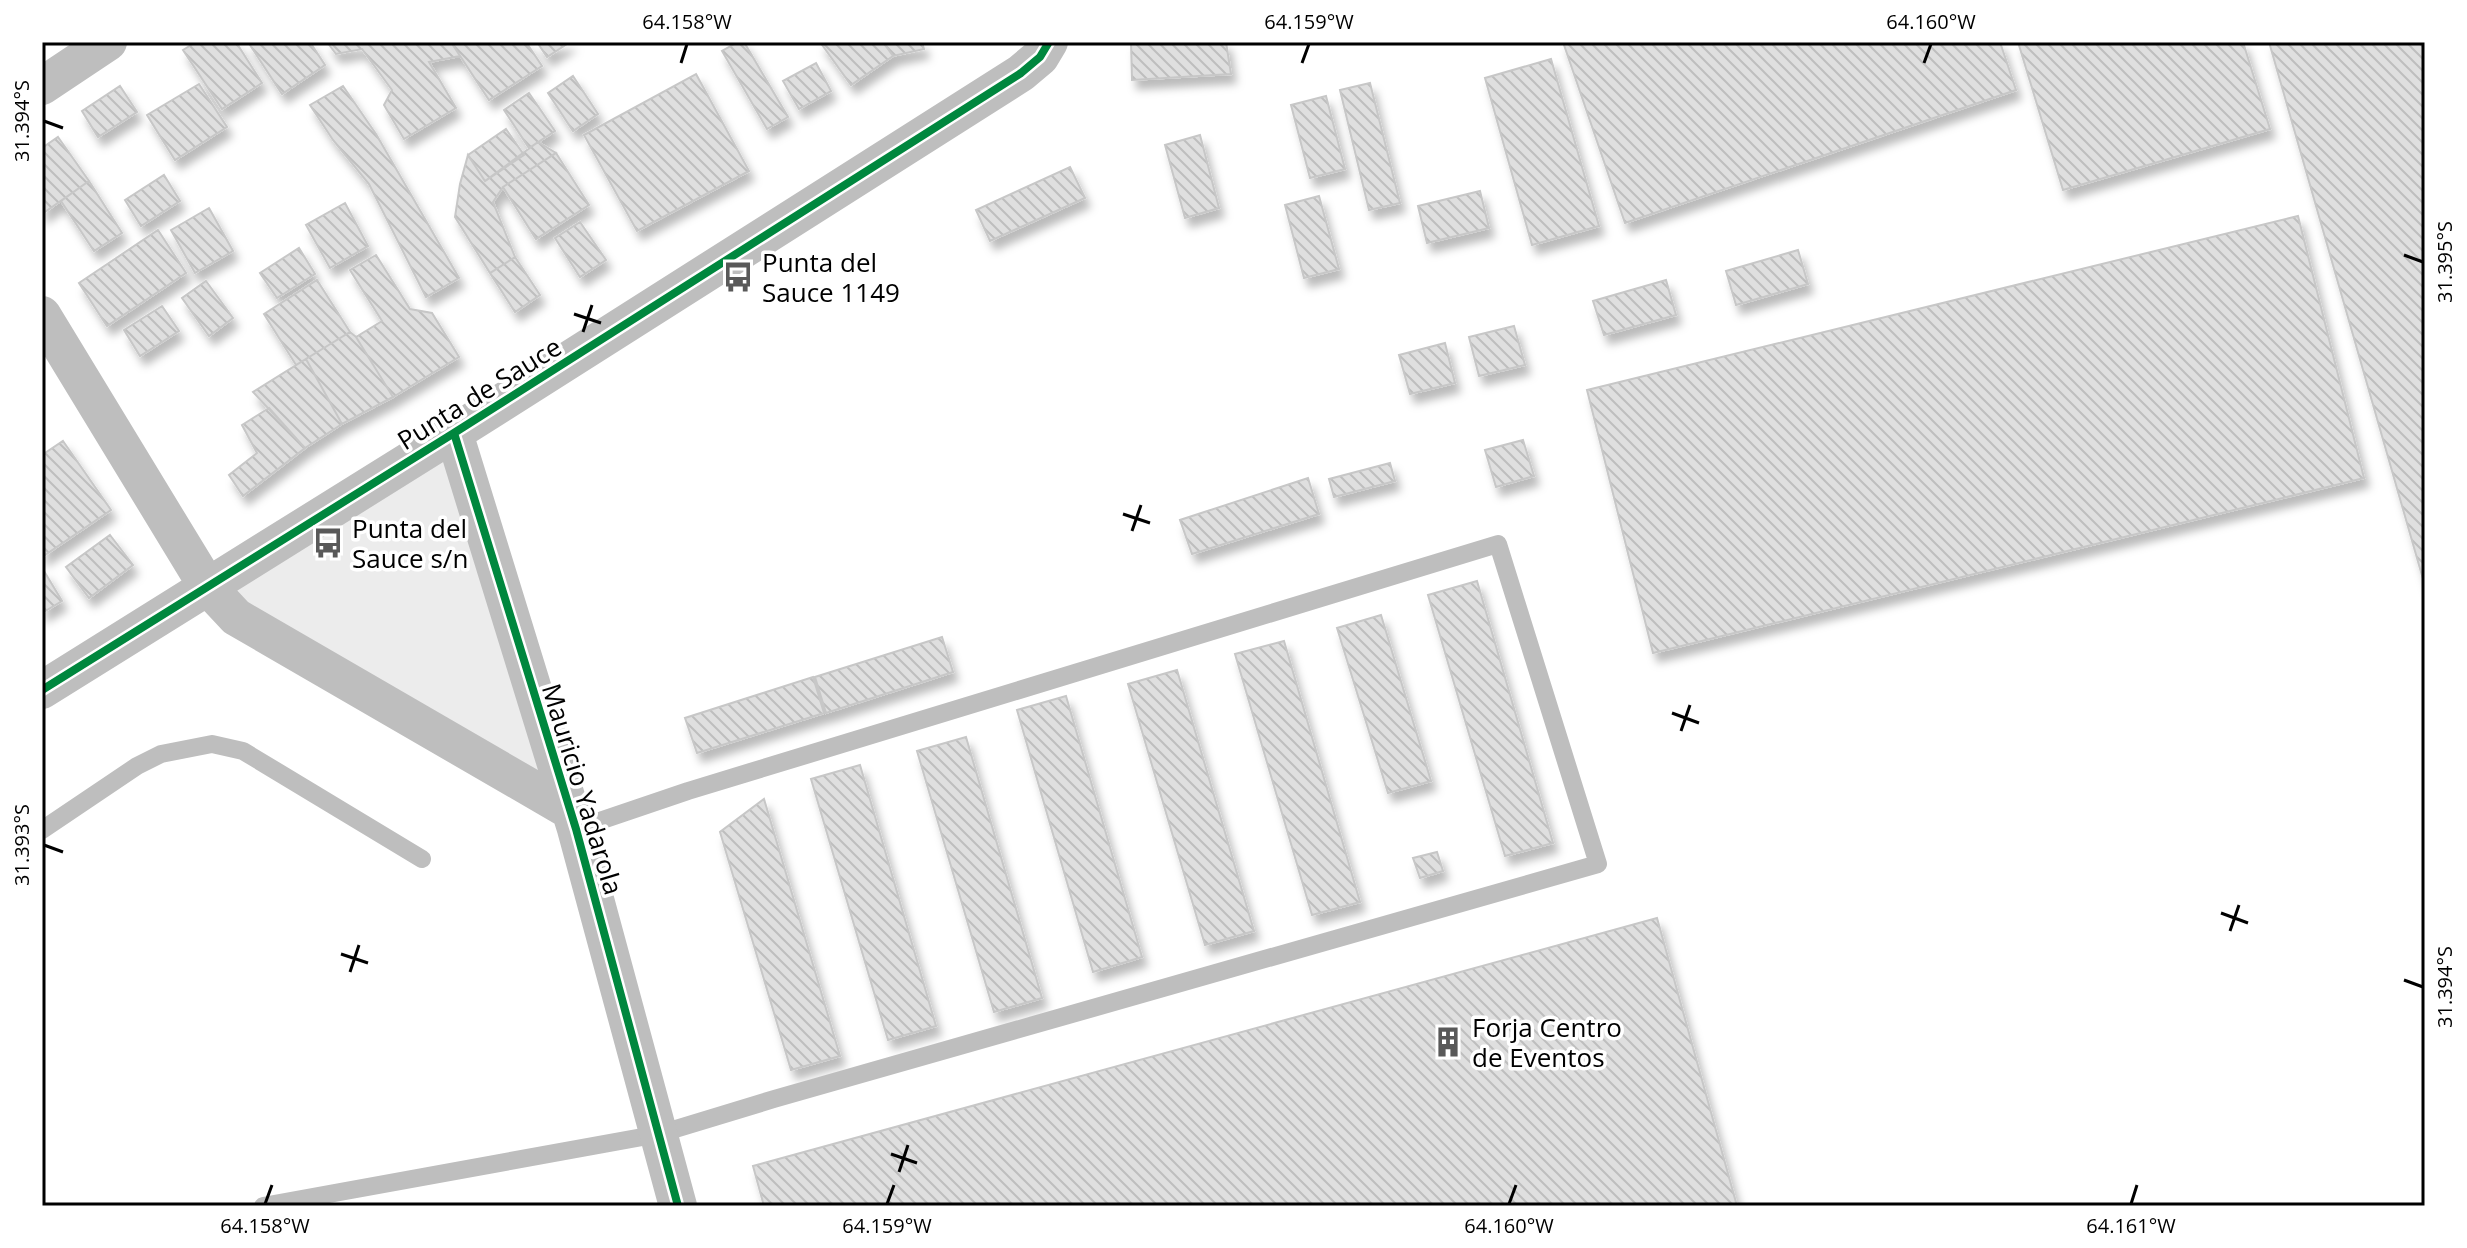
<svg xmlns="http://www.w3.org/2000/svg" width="2467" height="1248" viewBox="0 0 2467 1248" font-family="'Open Sans',sans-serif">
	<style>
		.grass { fill: #ececec }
		.building { fill: url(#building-back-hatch); stroke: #c7c7c7; stroke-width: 2; filter: url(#shadow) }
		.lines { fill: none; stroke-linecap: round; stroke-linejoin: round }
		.service { stroke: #bebebe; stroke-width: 18 }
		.minor { stroke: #bebebe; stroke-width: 38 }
		.cycleway-casing { stroke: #fff; stroke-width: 13 }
		.cycleway { stroke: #00873e; stroke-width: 8 }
		.ticks { fill: none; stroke: #000; stroke-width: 3 }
		.labels { text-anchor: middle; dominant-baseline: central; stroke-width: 7; stroke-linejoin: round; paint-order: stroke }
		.poi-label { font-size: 26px; fill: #000; stroke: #fff; text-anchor: start }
		.street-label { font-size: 26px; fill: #000; stroke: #fff }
		.neatline { fill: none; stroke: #000; stroke-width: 3 }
		.ticks-label { font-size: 20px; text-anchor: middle; fill: #000 }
	</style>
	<defs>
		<pattern id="building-back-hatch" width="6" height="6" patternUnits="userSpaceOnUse" patternTransform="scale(2)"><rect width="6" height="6" fill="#dfdfdf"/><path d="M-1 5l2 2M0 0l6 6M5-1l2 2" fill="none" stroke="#bebebe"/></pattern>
		<filter id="shadow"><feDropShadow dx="5" dy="9" stdDeviation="4" flood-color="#0004"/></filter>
	</defs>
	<rect width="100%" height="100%" fill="#fff"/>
	<!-- grass -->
	<path class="grass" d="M 454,433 L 569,810 L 207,586 Z"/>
	<!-- building -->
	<path class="building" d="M 196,42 L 236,42 L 262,83 L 222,109 L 183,50 Z
		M 248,42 L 310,42 L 325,65 L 282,94 Z
		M 327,42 L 451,42 L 460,56 L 429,62 L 456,108 L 404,139 L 384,105 L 392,90 L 362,49 L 336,54 Z
		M 451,42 L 526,42 L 542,66 L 489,100 Z
		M 537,42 L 570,42 L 547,57 Z
		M 738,42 L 744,42 L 788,117 L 767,129 L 722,51 Z
		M 820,42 L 883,42 L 893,56 L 851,85 Z
		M 883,42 L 922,42 L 924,49 L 893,56 Z
		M 1131,42 L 1226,42 L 1231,74 L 1132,80 Z
		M 1563,42 L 2000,42 L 2016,90 L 1625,223 Z
		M 2018,42 L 2243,42 L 2270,129 L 2063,190 Z
		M 2269,42 L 2425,42 L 2425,586 Z
		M 1551,59 L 1599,226 L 1532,245 L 1485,78 Z
		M 816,63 L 831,91 L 799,109 L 783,81 Z
		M 696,74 L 749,171 L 637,231 L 584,135 Z
		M 573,76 L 598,114 L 573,131 L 548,93 Z
		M 1370,83 L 1400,203 L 1369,210 L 1340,90 Z
		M 199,84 L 227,127 L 175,160 L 147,115 Z
		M 120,86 L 137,112 L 98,137 L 82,111 Z
		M 343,86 L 376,134 L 459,278 L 426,297 L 369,184 L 333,140 L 310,105 Z
		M 529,93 L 555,131 L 529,148 L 504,110 Z
		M 1326,96 L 1345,169 L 1310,178 L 1291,105 Z
		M 506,129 L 524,155 L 485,181 L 468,155 Z
		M 1200,135 L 1219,208 L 1185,218 L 1165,145 Z
		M 58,137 L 89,181 L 42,214 L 42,148 Z
		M 538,142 L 556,153 L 503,187 L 493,202 L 515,257 L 490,273 L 455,217 L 460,184 L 468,155 L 485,181 Z
		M 556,153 L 589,205 L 536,239 L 503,187 Z
		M 1070,167 L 1085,198 L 990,241 L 976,210 Z
		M 164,175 L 180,201 L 141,226 L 125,200 Z
		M 89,181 L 122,233 L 94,251 L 61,201 Z
		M 1480,191 L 1489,228 L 1427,243 L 1418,206 Z
		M 1319,196 L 1339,269 L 1304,278 L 1285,205 Z
		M 345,203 L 368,246 L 330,268 L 306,225 Z
		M 209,208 L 233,251 L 195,273 L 171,230 Z
		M 2298,216 L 2364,478 L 1653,653 L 1587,390 Z
		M 580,222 L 606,260 L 580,277 L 555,238 Z
		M 158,230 L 186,273 L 107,326 L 79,283 Z
		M 299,248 L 315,274 L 277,298 L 260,273 Z
		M 1798,250 L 1808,284 L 1736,305 L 1726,271 Z
		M 376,255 L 410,309 L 432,313 L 459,357 L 393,397 L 356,337 L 382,321 L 350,270 Z
		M 515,257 L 540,295 L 515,312 L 490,273 Z
		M 317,280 L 350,332 L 296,365 L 264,314 Z
		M 1666,280 L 1676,315 L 1604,335 L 1593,301 Z
		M 206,281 L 233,318 L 209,336 L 182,298 Z
		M 162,306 L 179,331 L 140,356 L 124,330 Z
		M 1514,326 L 1525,365 L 1479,376 L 1469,337 Z
		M 350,332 L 356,337 L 393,397 L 342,424 L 306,359 Z
		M 1445,343 L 1455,383 L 1410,394 L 1399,355 Z
		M 306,359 L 342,424 L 305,448 L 253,392 Z
		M 269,408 L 305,448 L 243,496 L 229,475 L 257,453 L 242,425 Z
		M 1523,440 L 1534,476 L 1496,487 L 1485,450 Z
		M 63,441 L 111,510 L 42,557 L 42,455 Z
		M 1390,463 L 1395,481 L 1334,497 L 1329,479 Z
		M 1308,478 L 1319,514 L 1192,554 L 1180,520 Z
		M 110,535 L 133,565 L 89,598 L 66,567 Z
		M 44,571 L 62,601 L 42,613 L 42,572 Z
		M 1477,581 L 1553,843 L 1505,856 L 1428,595 Z
		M 1381,615 L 1431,781 L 1388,793 L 1337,628 Z
		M 942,637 L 953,672 L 826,713 L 815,677 Z
		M 1284,641 L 1360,902 L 1312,915 L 1235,654 Z
		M 1177,670 L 1254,931 L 1205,945 L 1128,684 Z
		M 813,677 L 824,713 L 697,753 L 685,718 Z
		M 1066,696 L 1142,957 L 1093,972 L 1017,710 Z
		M 966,737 L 1042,998 L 994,1012 L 917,751 Z
		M 860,765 L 936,1026 L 888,1040 L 811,779 Z
		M 764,799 L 840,1056 L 791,1070 L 720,832 Z
		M 1437,852 L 1443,871 L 1420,878 L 1413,858 Z
		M 1657,918 L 1737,1206 L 764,1206 L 753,1166 Z"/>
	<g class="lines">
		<!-- service -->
		<path class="service" d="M 42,830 L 137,766 L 161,754 L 212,744 L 243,751 L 422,859
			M 263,1206 L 659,1134 L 774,1099 L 1598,864 L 1498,544 L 688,791 L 576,829"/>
		<!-- minor -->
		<path class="minor" d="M 42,86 L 108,42
			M 42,315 L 207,586 L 236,617 L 569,810
			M 454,433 L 576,829 L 678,1206
			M 42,690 L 454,433 L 1021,73 L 1040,57 L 1049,42"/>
		<!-- cycleway casing -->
		<g class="cycleway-casing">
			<path id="cycleway" d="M 454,433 L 576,829 L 678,1206
				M 42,690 L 454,433 L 1021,73 L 1040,57 L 1049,42"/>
		</g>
		<!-- cycleway -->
		<use href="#cycleway" class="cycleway"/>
	</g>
	<!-- ticks -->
	<path class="ticks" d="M 681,63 L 687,44M 1302,63 L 1309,44M 1924,63 L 1931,44M 44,121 L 63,128M 2404,255 L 2423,262M 574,314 L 601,323M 583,332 L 592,305M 1123,514 L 1150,523M 1132,531 L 1141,505M 1672,713 L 1699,723M 1681,731 L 1690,705M 44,845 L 63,852M 2221,913 L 2248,923M 2230,931 L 2239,905M 341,954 L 368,963M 350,972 L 359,945M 2404,980 L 2423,987M 891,1154 L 917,1163M 899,1172 L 908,1145M 265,1204 L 272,1185M 887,1204 L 894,1185M 1509,1204 L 1516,1185M 2131,1204 L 2137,1185"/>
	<!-- icons -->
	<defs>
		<g id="bus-bare" transform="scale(2.4)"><path d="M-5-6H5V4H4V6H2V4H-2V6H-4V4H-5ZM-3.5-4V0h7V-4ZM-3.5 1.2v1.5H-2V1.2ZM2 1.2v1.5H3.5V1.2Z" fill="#595959" stroke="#fff" stroke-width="2.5" paint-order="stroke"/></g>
		<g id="building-bare" transform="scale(2.4)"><path d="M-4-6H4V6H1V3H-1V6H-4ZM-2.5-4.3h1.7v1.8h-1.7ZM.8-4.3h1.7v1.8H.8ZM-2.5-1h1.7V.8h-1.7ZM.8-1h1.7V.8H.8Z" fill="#595959" stroke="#fff" stroke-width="2.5" paint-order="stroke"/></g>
	</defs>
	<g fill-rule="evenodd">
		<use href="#bus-bare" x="738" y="277"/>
		<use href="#bus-bare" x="328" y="543"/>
		<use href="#building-bare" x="1448" y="1042"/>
	</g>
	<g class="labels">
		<!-- poi labels -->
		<g class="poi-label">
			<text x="762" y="262">Punta del<tspan x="762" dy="30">Sauce 1149</tspan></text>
			<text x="352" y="528">Punta del<tspan x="352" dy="30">Sauce s/n</tspan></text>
			<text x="1472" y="1027">Forja Centro<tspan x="1472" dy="30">de Eventos</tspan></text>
		</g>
		<!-- street labels -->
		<g class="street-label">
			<text transform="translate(479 393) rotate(-32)">Punta de Sauce</text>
			<text transform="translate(583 789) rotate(73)">Mauricio Yadarola</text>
		</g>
	</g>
	<!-- border -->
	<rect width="2467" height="1248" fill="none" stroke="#ffffff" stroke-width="88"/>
	<rect x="44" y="44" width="2379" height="1160" class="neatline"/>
	<g class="ticks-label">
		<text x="687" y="29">64.158°W</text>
		<text x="1309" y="29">64.159°W</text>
		<text x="1931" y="29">64.160°W</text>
		<text transform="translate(22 121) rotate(-90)" y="7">31.394°S</text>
		<text transform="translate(2445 262) rotate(-90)" y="7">31.395°S</text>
		<text transform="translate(22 845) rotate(-90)" y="7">31.393°S</text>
		<text transform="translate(2445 987) rotate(-90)" y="7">31.394°S</text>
		<text x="265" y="1233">64.158°W</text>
		<text x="887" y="1233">64.159°W</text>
		<text x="1509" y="1233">64.160°W</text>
		<text x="2131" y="1233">64.161°W</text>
	</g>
</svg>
